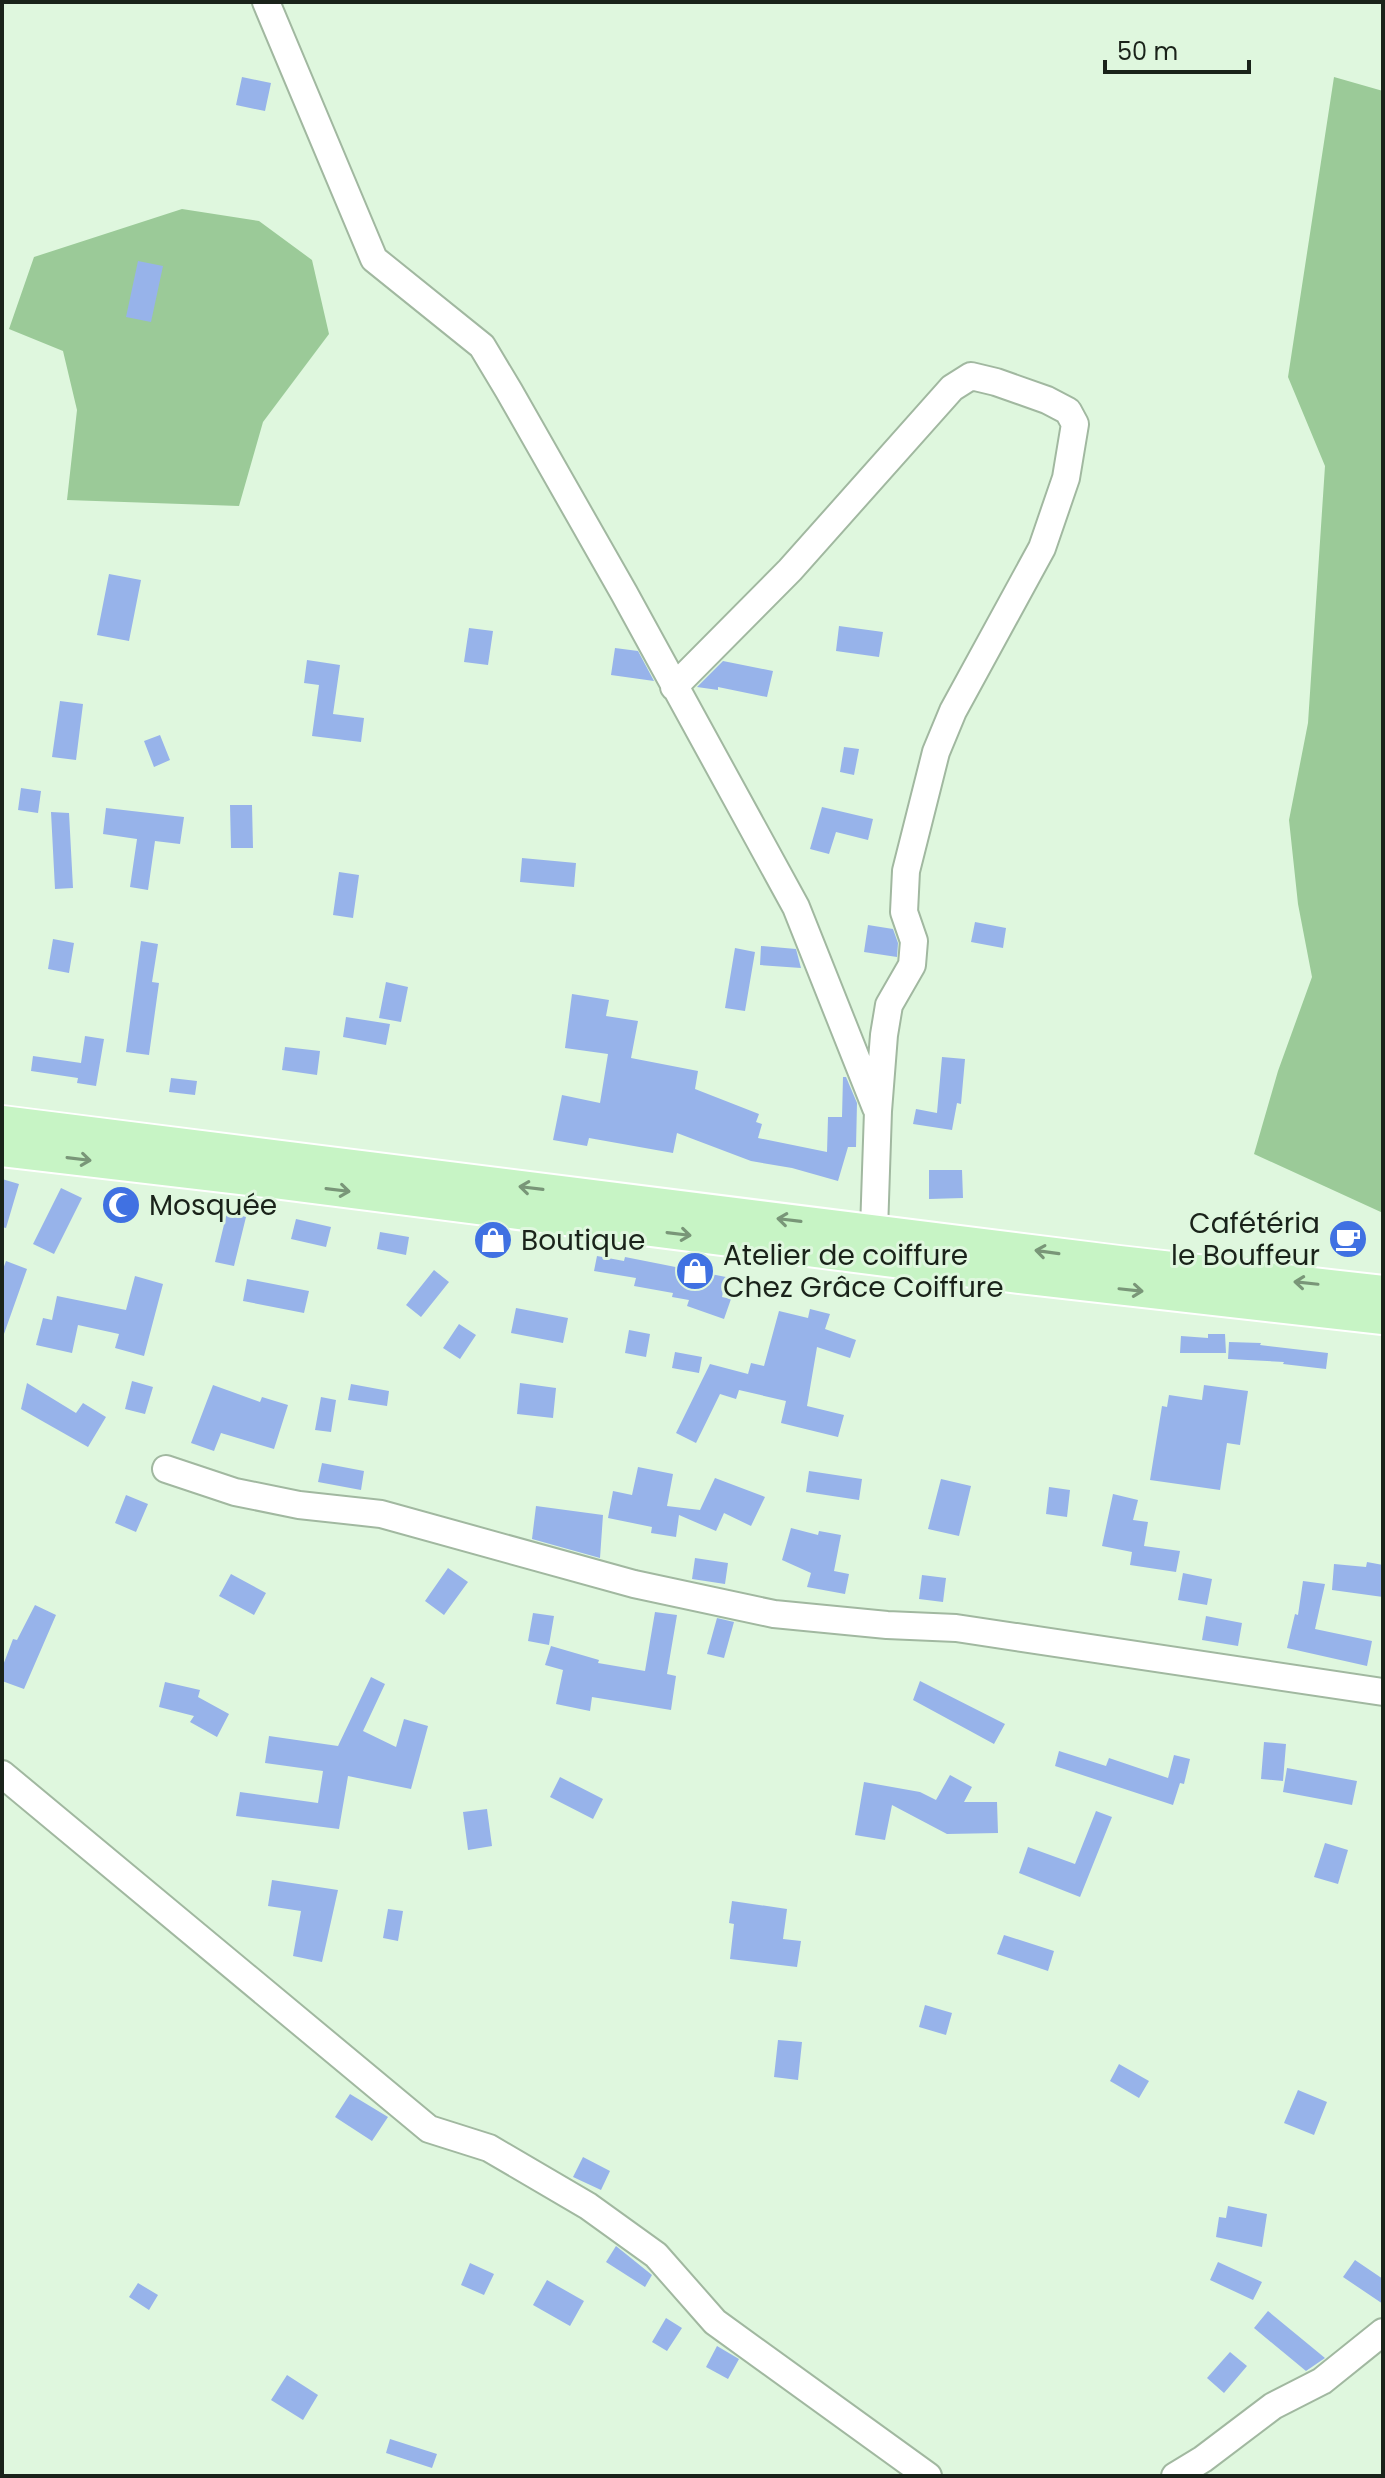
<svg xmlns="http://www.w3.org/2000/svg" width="1385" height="2478" viewBox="0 0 1385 2478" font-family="Poppins,sans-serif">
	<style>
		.forest { fill: #9bca98 }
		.building { fill: #97b3ea }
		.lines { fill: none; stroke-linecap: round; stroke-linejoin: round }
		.minor-casing { stroke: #a1b8a0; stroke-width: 30 }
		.major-casing { stroke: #fff; stroke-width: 36 }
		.minor { stroke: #fff; stroke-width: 26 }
		.major { stroke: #c7f4c5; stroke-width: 32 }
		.oneway { stroke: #799678 }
		.labels { text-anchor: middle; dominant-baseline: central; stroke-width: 6; stroke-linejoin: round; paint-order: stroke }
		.poi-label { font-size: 28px; fill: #1a231a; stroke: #dff7de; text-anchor: start }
	</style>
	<rect width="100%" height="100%" fill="#dff7de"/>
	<!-- forest -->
	<path class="forest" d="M 1334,77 L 1383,91 L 1383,1213 L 1254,1154 L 1278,1071 L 1312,977 L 1298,904 L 1289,820 L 1308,723 L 1325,466 L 1288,377 Z
		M 182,209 L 259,221 L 312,260 L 329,334 L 263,422 L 239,506 L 67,500 L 77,410 L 63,351 L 9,329 L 34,257 Z"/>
	<!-- building -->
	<path class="building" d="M 242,77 L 271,83 L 265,111 L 236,105 Z
		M 138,261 L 163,266 L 151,322 L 126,317 Z
		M 109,574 L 141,580 L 129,641 L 97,635 Z
		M 839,626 L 883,632 L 879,657 L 836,651 Z
		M 469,628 L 493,631 L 488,665 L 464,662 Z
		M 615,648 L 638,651 L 654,681 L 611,675 Z
		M 307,660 L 340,665 L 333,714 L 364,718 L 361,742 L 312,736 L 319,685 L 304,683 Z
		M 723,661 L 773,671 L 767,697 L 718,687 L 718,690 L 697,687 Z
		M 60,701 L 83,704 L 76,760 L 52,757 Z
		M 160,735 L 170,760 L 154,767 L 144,741 Z
		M 844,747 L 859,749 L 854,775 L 840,772 Z
		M 21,788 L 41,791 L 38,813 L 18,810 Z
		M 230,805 L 252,805 L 253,848 L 231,848 Z
		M 822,807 L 873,819 L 868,840 L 836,832 L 829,854 L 810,849 Z
		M 106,808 L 184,817 L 180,844 L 155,841 L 148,890 L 130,887 L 137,839 L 103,834 Z
		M 51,812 L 69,813 L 73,888 L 55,889 Z
		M 522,858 L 576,863 L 574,887 L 520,882 Z
		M 339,872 L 359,875 L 353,918 L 333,915 Z
		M 975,922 L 1006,928 L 1003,948 L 971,942 Z
		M 868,925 L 893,929 L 898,943 L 897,957 L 864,952 Z
		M 53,939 L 74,943 L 69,973 L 48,969 Z
		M 141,941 L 158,944 L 152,982 L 159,983 L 149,1055 L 126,1052 Z
		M 761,946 L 796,949 L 801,968 L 760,965 Z
		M 735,948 L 755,952 L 745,1011 L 725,1008 Z
		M 386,982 L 408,987 L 401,1022 L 379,1018 Z
		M 572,994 L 609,1000 L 606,1016 L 638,1021 L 631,1058 L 698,1071 L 695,1089 L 759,1114 L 756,1122 L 762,1124 L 758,1138 L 827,1152 L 828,1117 L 842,1117 L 843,1077 L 846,1077 L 857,1103 L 856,1147 L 848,1147 L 838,1181 L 792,1168 L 751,1161 L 677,1133 L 673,1153 L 589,1138 L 587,1146 L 553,1140 L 562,1095 L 600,1103 L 608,1054 L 565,1048 Z
		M 346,1017 L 390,1024 L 386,1045 L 343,1037 Z
		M 85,1036 L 104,1039 L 96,1086 L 77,1083 L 78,1078 L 31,1071 L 33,1056 L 81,1063 Z
		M 285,1047 L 320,1051 L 317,1075 L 282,1070 Z
		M 942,1057 L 965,1059 L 961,1104 L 957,1103 L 952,1130 L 913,1124 L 916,1109 L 937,1113 Z
		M 171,1078 L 197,1081 L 195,1095 L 169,1092 Z
		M 929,1170 L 962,1170 L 963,1198 L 929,1199 Z
		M 2,1179 L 19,1184 L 6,1228 L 2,1227 Z
		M 61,1188 L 82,1198 L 54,1254 L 33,1244 Z
		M 227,1212 L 246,1217 L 234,1266 L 215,1262 Z
		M 296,1219 L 331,1227 L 326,1247 L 291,1239 Z
		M 380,1232 L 409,1237 L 406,1255 L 377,1249 Z
		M 597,1256 L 624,1261 L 625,1257 L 726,1277 L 722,1297 L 731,1299 L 724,1319 L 687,1306 L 689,1300 L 672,1297 L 673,1293 L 634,1286 L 636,1278 L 594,1271 Z
		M 6,1261 L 27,1269 L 4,1334 L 2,1334 L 2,1272 Z
		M 434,1270 L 449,1282 L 421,1317 L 406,1305 Z
		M 135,1276 L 163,1284 L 144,1356 L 115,1348 L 119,1334 L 78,1325 L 72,1353 L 36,1345 L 43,1318 L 52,1320 L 57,1296 L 126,1310 Z
		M 247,1279 L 309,1291 L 304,1313 L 243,1301 Z
		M 516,1308 L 568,1318 L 563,1343 L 511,1333 Z
		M 810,1309 L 830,1314 L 825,1329 L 856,1340 L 850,1358 L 817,1347 L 807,1406 L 844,1415 L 838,1437 L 781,1423 L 786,1401 L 739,1390 L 736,1399 L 720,1394 L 696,1443 L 676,1433 L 710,1364 L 748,1374 L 751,1363 L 764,1366 L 779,1311 L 808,1318 Z
		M 459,1324 L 476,1335 L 460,1359 L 443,1348 Z
		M 629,1330 L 650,1334 L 646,1357 L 625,1353 Z
		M 1208,1334 L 1225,1334 L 1226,1353 L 1180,1353 L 1181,1336 L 1208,1338 Z
		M 1229,1342 L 1261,1343 L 1260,1345 L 1328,1353 L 1326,1369 L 1283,1364 L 1284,1362 L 1228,1359 Z
		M 675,1352 L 702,1357 L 699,1373 L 672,1368 Z
		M 132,1381 L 153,1387 L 145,1414 L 125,1409 Z
		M 27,1383 L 76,1413 L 83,1403 L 106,1417 L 88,1447 L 21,1409 Z
		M 520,1383 L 556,1388 L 553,1418 L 517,1414 Z
		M 351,1384 L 389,1391 L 387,1406 L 348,1400 Z
		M 213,1385 L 260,1402 L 262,1397 L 288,1405 L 274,1449 L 221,1433 L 214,1451 L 191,1443 Z
		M 1204,1385 L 1248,1391 L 1240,1445 L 1227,1443 L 1220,1490 L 1150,1480 L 1162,1406 L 1167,1407 L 1169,1395 L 1202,1400 Z
		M 321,1397 L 336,1400 L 331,1432 L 315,1430 Z
		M 322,1463 L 364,1471 L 361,1490 L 318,1482 Z
		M 638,1467 L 673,1474 L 667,1506 L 700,1510 L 715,1478 L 765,1497 L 751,1526 L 724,1513 L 716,1531 L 679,1515 L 676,1537 L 651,1533 L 652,1527 L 608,1518 L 613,1491 L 632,1495 Z
		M 809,1471 L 862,1479 L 859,1500 L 806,1492 Z
		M 941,1479 L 971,1486 L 959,1536 L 928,1529 Z
		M 1049,1487 L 1070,1490 L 1067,1517 L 1046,1514 Z
		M 1113,1494 L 1138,1500 L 1133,1520 L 1148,1522 L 1144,1546 L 1180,1551 L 1176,1572 L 1130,1565 L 1132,1552 L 1102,1546 Z
		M 126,1495 L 148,1504 L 136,1532 L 115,1523 Z
		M 536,1506 L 603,1515 L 600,1558 L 532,1539 Z
		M 791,1528 L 818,1535 L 819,1531 L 841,1535 L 834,1571 L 849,1574 L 845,1594 L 807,1587 L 811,1573 L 782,1560 Z
		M 695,1558 L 728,1563 L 725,1584 L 692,1579 Z
		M 1367,1562 L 1383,1565 L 1383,1597 L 1332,1590 L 1334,1564 L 1366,1567 Z
		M 448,1568 L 468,1582 L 444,1615 L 425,1601 Z
		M 1183,1573 L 1212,1579 L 1207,1605 L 1178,1600 Z
		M 231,1574 L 266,1593 L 254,1615 L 219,1596 Z
		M 922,1575 L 946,1578 L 943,1602 L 919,1599 Z
		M 1303,1581 L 1325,1584 L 1315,1629 L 1372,1641 L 1367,1666 L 1287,1648 L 1295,1614 L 1298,1615 Z
		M 35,1605 L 56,1615 L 24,1689 L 2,1681 L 2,1668 L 13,1639 L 17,1640 Z
		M 655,1612 L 677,1615 L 667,1674 L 676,1676 L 671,1710 L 592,1697 L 590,1711 L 556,1704 L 563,1670 L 545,1665 L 551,1646 L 599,1660 L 598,1663 L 645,1671 Z
		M 533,1613 L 554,1616 L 549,1645 L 528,1641 Z
		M 1206,1616 L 1242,1623 L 1238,1646 L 1202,1640 Z
		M 717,1618 L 734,1622 L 724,1658 L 707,1654 Z
		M 371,1677 L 385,1684 L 363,1731 L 396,1747 L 404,1719 L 428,1726 L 411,1789 L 348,1776 L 339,1829 L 236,1816 L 240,1792 L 318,1803 L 323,1771 L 265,1763 L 269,1736 L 338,1746 Z
		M 920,1681 L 1005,1724 L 994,1744 L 913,1700 Z
		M 165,1682 L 200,1690 L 198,1697 L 229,1714 L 217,1737 L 190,1722 L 194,1716 L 159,1707 Z
		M 1264,1742 L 1286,1744 L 1283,1781 L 1261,1779 Z
		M 1059,1751 L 1106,1766 L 1109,1758 L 1168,1778 L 1174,1755 L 1190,1759 L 1184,1784 L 1180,1783 L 1173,1805 L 1055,1766 Z
		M 1287,1768 L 1357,1781 L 1352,1805 L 1283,1792 Z
		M 950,1775 L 972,1787 L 964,1802 L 997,1802 L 998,1833 L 947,1834 L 892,1805 L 885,1840 L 855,1835 L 864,1782 L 920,1792 L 936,1800 Z
		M 560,1777 L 603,1799 L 593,1819 L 550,1797 Z
		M 487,1809 L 492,1846 L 468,1850 L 463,1812 Z
		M 1096,1811 L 1112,1817 L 1080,1897 L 1019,1873 L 1028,1847 L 1075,1864 Z
		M 1325,1843 L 1348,1850 L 1338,1884 L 1314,1877 Z
		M 272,1880 L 338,1890 L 322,1962 L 293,1956 L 301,1911 L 268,1906 Z
		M 732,1901 L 787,1909 L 783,1939 L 801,1941 L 797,1967 L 730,1959 L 734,1924 L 729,1923 Z
		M 388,1909 L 403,1911 L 398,1941 L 383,1938 Z
		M 1004,1935 L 1054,1951 L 1048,1971 L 997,1954 Z
		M 925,2005 L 952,2013 L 946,2035 L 919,2027 Z
		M 778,2040 L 802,2042 L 798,2080 L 774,2077 Z
		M 1119,2064 L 1149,2081 L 1139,2098 L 1110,2081 Z
		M 1298,2090 L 1327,2102 L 1314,2135 L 1284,2123 Z
		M 350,2094 L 388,2117 L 372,2141 L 335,2117 Z
		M 583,2157 L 610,2171 L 601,2190 L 573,2177 Z
		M 1228,2206 L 1267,2214 L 1262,2247 L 1216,2237 L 1219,2217 L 1226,2218 Z
		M 616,2246 L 652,2275 L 645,2287 L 606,2262 Z
		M 1355,2260 L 1383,2279 L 1383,2304 L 1343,2277 Z
		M 1218,2262 L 1262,2282 L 1253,2300 L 1210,2280 Z
		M 470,2263 L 494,2274 L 484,2295 L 461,2285 Z
		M 547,2280 L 584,2301 L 570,2326 L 533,2305 Z
		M 138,2283 L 158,2295 L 149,2310 L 129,2297 Z
		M 1268,2311 L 1325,2358 L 1306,2371 L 1254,2328 Z
		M 666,2318 L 682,2328 L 667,2351 L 652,2342 Z
		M 717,2346 L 739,2359 L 728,2379 L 706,2367 Z
		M 1230,2352 L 1247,2366 L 1224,2393 L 1207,2378 Z
		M 287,2375 L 318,2395 L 303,2420 L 271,2400 Z
		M 390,2439 L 437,2454 L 432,2468 L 386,2453 Z"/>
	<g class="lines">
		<!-- minor casing -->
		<g class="minor-casing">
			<path id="minor" d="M 266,2 L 374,259 L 482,346 L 509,391 L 624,593 L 796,907 L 876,1108
				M 674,687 L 790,570 L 952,388 L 971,376 L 996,382 L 1047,400 L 1068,411 L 1075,424 L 1066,478 L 1042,548 L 953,711 L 936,752 L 906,871 L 904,912 L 914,941 L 912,965 L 889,1005 L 884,1035 L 878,1111 L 874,1230
				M 166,1469 L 235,1492 L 299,1505 L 381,1514 L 634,1584 L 774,1614 L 887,1625 L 956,1628 L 1383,1692
				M 2,1774 L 429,2129 L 489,2148 L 588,2206 L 656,2255 L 715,2322 L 928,2476
				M 1175,2476 L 1203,2459 L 1273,2406 L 1322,2381 L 1383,2332"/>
		</g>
		<!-- major casing -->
		<g class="major-casing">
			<path id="major" d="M 2,1122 L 1119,1262 L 1383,1292
				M 2,1150 L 275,1182 L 1027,1278 L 1383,1318"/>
		</g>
		<!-- minor -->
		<use href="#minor" class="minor"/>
		<!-- major -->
		<use href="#major" class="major"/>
	</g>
	<!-- one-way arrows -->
	<defs><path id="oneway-shaft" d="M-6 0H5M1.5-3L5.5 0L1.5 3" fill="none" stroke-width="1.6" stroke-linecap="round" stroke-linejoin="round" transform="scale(2)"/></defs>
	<g class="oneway">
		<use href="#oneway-shaft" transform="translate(79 1159) rotate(7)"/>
		<use href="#oneway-shaft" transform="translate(531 1188) rotate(-173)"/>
		<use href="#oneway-shaft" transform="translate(338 1190) rotate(7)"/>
		<use href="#oneway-shaft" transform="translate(789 1220) rotate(-173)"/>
		<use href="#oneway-shaft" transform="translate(679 1234) rotate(7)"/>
		<use href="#oneway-shaft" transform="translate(1047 1252) rotate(-172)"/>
		<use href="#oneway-shaft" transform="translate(1306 1283) rotate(-174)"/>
		<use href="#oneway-shaft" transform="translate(1131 1290) rotate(6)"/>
	</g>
	<!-- icons -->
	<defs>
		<g id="mosque-disc" transform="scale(2)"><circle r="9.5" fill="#4071e2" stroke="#dff7de"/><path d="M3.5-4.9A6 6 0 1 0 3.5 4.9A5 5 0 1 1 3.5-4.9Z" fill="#fff"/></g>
		<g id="cafe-disc" transform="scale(2)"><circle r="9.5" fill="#4071e2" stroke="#dff7de"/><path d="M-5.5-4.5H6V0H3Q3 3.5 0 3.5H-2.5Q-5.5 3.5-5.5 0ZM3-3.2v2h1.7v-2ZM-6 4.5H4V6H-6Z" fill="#fff"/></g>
		<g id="shop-disc" transform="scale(2)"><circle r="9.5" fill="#4071e2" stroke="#dff7de"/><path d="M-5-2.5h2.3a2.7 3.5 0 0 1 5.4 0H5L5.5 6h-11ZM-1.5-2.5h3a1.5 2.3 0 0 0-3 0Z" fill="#fff"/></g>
	</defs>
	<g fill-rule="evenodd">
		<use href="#mosque-disc" x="121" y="1205"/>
		<use href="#cafe-disc" x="1348" y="1239"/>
		<use href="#shop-disc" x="493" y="1240"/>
		<use href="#shop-disc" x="695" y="1271"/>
	</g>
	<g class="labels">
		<!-- poi labels -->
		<g class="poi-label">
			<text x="149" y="1205">Mosquée</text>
			<text x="1320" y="1223" text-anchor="end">Cafétéria<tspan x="1320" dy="32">le Bouffeur</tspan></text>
			<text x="521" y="1240">Boutique</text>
			<text x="723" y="1255">Atelier de coiffure<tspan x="723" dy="32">Chez Grâce Coiffure</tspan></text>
		</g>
	</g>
	<!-- border -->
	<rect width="1385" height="2478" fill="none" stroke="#1a231a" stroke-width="8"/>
	<!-- scale -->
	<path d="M1105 60v12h144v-12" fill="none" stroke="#1a231a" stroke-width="4"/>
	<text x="1117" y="60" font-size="24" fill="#1a231a" stroke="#dff7de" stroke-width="6" paint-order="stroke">50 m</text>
</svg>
